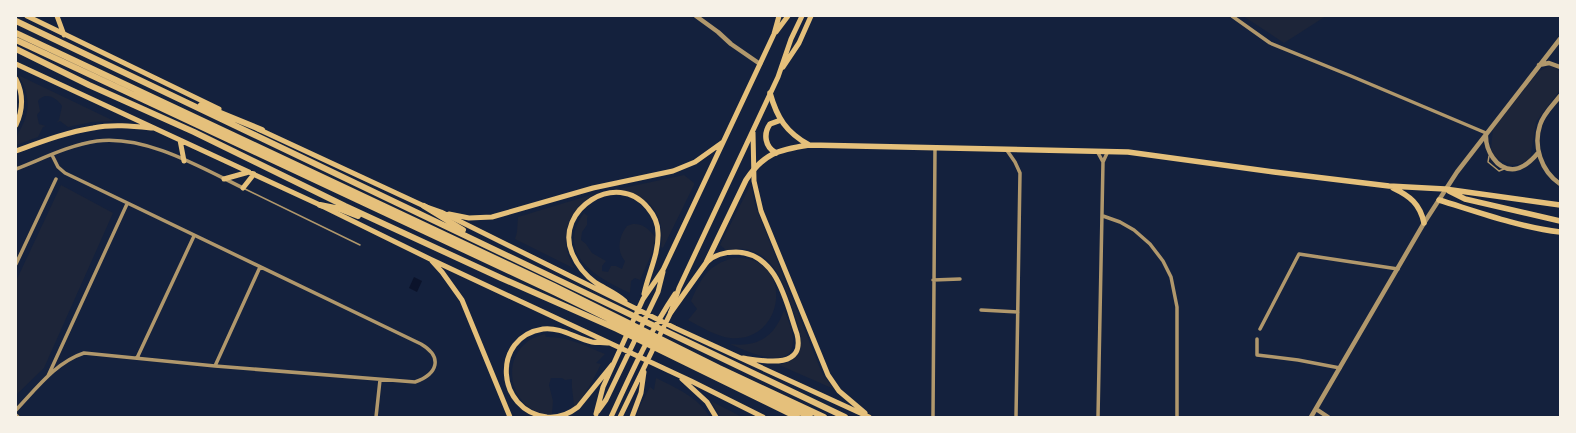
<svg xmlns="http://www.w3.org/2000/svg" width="1576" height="433" viewBox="0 0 1576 433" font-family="'Exo 2',sans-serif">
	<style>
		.green { fill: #1d2539 }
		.water { fill: #0b132b }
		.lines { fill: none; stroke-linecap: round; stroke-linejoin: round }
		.service { stroke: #b1986c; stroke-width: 1.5 }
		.minor { stroke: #b1986c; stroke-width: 3.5 }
		.tertiary { stroke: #b1986c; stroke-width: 4.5 }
		.secondary { stroke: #e5c07b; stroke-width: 5 }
		.primary { stroke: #e5c07b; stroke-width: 5.5 }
		.motorway { stroke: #e5c07b; stroke-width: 6 }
	</style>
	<rect width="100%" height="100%" fill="#14213d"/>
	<!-- green -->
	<path class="green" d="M 1243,16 L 1326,16 L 1284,43 Z
		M 1552,65 L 1560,72 L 1560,90 L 1536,122 L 1530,159 L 1521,164 L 1512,165 L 1500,160 L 1493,155 L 1491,147 L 1493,129 L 1539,71 Z
		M 18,75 L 114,121 L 92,122 L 68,127 L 60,121 L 56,123 L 59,120 L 62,106 C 57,98 45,91 38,101 L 40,111 L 37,115 L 39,124 L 46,126 L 43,127 L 38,137 L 16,145 C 16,134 19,133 23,124 C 31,107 28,90 18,75 Z
		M 684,175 L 694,183 L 694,185 L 663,248 L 661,247 C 666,209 645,191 609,191 Z
		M 751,184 L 755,205 L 817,361 L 823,375 L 834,389 L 779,365 C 786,363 793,361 797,355 C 805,341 798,325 793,310 C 782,277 769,242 726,250 L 720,245 Z
		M 61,185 L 113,213 L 44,368 L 16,395 L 16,281 Z
		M 594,194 C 566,213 557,239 575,269 L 515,239 L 517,232 L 518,217 Z
		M 584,213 L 588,216 L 587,218 L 587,225 L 582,232 L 581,240 L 586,244 L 592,253 L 606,261 L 602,266 L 602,271 L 608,272 L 611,266 L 616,266 L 622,269 L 625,261 C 616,251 619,236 627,226 C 638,220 649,228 655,237 L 652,253 L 640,280 L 635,278 L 631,281 L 630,293 C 597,278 554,254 584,213 Z
		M 733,258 C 794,253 788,343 730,338 C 718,337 699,326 688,320 L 697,309 L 691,301 C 701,278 708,265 733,258 Z
		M 784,310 C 788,320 794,332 793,342 C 791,373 744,350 730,344 C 758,348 775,336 784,310 Z
		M 545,334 L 546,337 C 567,336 586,346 605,354 L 596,363 L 601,364 C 593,380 586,394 574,408 C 574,398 571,389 572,379 L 565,380 L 562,378 L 551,378 L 549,385 L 553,401 L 552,414 C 515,416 498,365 526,343 C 531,338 538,336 545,334 Z
		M 656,378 C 676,388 698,397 710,417 L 636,417 L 640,406 L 650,387 L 654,390 Z
		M 711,401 L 742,417 L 720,417 Z"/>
	<!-- water -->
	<path class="water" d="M 414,277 L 422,281 L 417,292 L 409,288 Z"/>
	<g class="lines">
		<!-- service -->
		<path class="service" d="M 1489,156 L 1488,162 L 1499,171 L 1504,169
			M 245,189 L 360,245"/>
		<!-- minor -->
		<path class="minor" d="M 1232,16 L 1270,43 L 1351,76 L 1486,133
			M 1006,149 L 1015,162 L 1020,173 L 1016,417
			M 1097,151 L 1103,162
			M 16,169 C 42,159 69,145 97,141 C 146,135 200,167 243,188
			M 1103,216 L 1120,222 L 1134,230 L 1150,244 L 1163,261 L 1171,277 L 1177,307 L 1177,417
			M 16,264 L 56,179
			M 933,280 L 960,279
			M 981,310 L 1018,312
			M 1260,329 L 1299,254 L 1398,269
			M 1257,339 L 1257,355 L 1298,360 L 1340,368
			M 137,358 L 194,236
			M 215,366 L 260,267
			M 48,376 L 127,204
			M 16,410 C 36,389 56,362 84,353 L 215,366 L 415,382 C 438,374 443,357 421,344 L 65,173 L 58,167 L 52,155
			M 16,415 L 18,417
			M 376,417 L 380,380
			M 933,417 L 935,148
			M 1098,417 L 1103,162 L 1108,151"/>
		<!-- tertiary -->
		<path class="tertiary" d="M 696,16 L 718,32 L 731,44 L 760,64
			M 1539,65 L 1549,63 L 1560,67
			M 1560,96 C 1553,105 1543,114 1540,125 C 1533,146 1541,171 1560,184
			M 1486,134 C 1485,149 1496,171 1515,169 C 1524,168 1532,160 1538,153
			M 1316,409 L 1328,417
			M 1311,417 L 1424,223 L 1457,172 L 1560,39"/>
		<!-- secondary -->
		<path class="secondary" d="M 27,16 L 219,109
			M 57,16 L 64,35
			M 776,32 L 788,16
			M 16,64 L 320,205 L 430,259 L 691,381 L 763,417
			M 783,67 L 799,43 L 811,16
			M 16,79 C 24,95 23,110 16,125
			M 258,129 L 424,206 L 441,212 L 675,328 L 869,417
			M 753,132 L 754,181 L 761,211 L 828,375 L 839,391 L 865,413
			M 180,140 L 184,161
			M 16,151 C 41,142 67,132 93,128 C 112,124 132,126 151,128
			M 224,179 L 249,172
			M 243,188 L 254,174
			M 449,214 L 469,218 L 492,217 L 593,188 L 673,171 L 695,162 L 723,142
			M 432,261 L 442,272 L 462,300 L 510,417
			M 707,262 C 714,255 726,252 736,252 C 778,253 786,303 797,334 C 806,370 763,361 743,358
			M 625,301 C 616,293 606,289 596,283 C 586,276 577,265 572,253 C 554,210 617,169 648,208 C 654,215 658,223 658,233 C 659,254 648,274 644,294
			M 608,343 C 603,342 597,343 592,342 C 575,338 561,327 543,329 C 491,337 496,411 547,417 C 558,418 569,414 578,407 L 612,365
			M 682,379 L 707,402 L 716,417
			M 598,411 L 606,400 L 658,292 L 663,272
			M 596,414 L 603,387 L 643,299 L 663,270 L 774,34 L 779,16
			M 611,417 C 630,376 650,331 675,294
			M 620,417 L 671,312 L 679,288 L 778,77 L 791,39 L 802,16
			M 632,417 L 641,393 L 644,372"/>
		<!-- primary -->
		<path class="primary" d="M 770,93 C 777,118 786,132 809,145
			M 776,153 C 765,147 763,134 770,124 L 781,120
			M 1393,188 C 1410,196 1420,204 1424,223
			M 1449,191 L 1465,199 L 1560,221
			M 1439,200 C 1478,212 1519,227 1560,232
			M 671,312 L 706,263 L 746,180 C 764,153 778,150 809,145 L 1128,152 L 1274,172 L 1389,186 L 1445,189 L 1560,205"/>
		<!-- motorway -->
		<path class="motorway" d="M 16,21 L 845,417
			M 16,33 L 554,286 L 719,368 L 824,417
			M 16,40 L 554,292 L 810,417
			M 16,49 L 89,85 L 194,132 L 345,206 L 501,278 L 617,329 L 797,417
			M 201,105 L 262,130
			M 320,205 L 340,209 L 358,216
			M 424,206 L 463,230"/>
	</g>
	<!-- border -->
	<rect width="1576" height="433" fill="none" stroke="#f6f1e7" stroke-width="34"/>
</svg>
